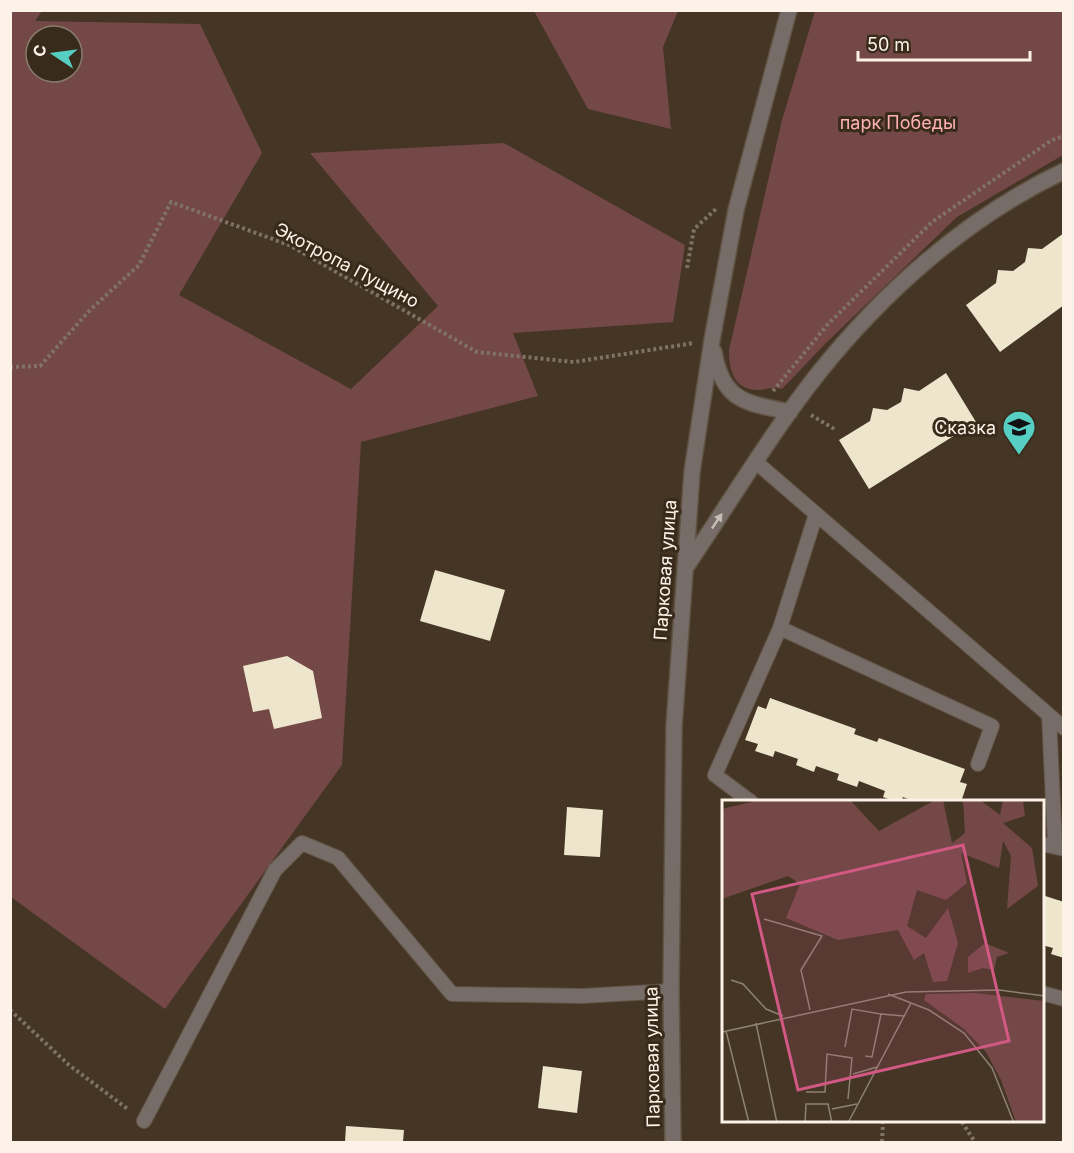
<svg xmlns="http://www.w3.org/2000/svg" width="1074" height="1153" viewBox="0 0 1074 1153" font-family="Inter,sans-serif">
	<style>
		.green { fill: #744847; fill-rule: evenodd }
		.building { fill: #ede5cc }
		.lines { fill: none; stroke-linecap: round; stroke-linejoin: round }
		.service-casing { stroke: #615344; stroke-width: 16 }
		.minor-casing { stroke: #615344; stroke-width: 18 }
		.path { stroke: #807365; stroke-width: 4; stroke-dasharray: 3 3; stroke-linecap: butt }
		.service { stroke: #776d68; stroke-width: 14 }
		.minor { stroke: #776d68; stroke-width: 15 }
		.oneway { fill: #c7bdb5 }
		.labels { text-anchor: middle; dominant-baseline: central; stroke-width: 6; stroke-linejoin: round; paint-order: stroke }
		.park-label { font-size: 18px; fill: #ffb3b1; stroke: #392b1b }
		.street-label { font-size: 18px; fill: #fcf2e8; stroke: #392b1b }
		.poi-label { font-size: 18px; fill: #fcf2e8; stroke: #392b1b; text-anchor: end }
		.inset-road { fill: none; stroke: #8e8173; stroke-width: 1.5 }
		.view { fill: #d35985; fill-opacity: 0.15; stroke: #d35985; stroke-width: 3 }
		.inset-edge { fill: none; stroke: #fcf2e8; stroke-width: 3 }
	</style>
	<rect width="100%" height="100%" fill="#443525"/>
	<!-- green -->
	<path class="green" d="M 11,11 L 42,11 L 35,21 L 200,24 L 262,153 L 179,295 L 351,389 L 438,306 L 310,153 L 504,143 L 685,245 L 673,322 L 513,333 L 538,396 L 361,442 L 342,765 L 165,1009 L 11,897 ZM 36,36 L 72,36 L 72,72 L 36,72 Z
		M 534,11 L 678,11 L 663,47 L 671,129 L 588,109 Z
		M 815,11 L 1063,11 L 1063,155 L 957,217 L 826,343 L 782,389 C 773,386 768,389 759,390 C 734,390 729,371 729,350 L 782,120 Z"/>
	<!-- building -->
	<path class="building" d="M 1064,233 L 1064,305 L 1000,352 L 966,305 L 996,283 L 998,270 L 1013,271 L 1025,262 L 1028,248 L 1042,249 Z
		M 946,373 L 976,422 L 869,489 L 839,440 L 870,421 L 873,408 L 887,410 L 901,402 L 904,388 L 919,391 Z
		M 435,570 L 505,590 L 490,641 L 420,621 Z
		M 287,656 L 313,671 L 322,718 L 274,729 L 269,709 L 253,712 L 243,666 Z
		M 770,698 L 856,729 L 854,734 L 877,742 L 879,738 L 965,769 L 960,782 L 967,784 L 961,802 L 916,802 L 903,797 L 901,802 L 897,802 L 883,797 L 885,791 L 859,781 L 857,787 L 837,780 L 839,774 L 816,766 L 814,772 L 796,765 L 798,759 L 775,751 L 773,757 L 755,751 L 758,744 L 745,740 L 758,706 L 766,709 Z
		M 567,807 L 603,810 L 600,857 L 564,855 Z
		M 1042,895 L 1064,902 L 1064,958 L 1051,954 L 1053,948 L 1042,945 Z
		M 543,1066 L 582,1071 L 577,1113 L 538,1108 Z
		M 346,1126 L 404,1130 L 403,1142 L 345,1142 Z"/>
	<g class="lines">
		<!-- service casing -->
		<g class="service-casing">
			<path id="service" d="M 757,463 L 1064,728
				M 780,628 L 816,514
				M 1049,716 L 1055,845
				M 751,802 L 715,775 L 780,628 L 992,726 L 978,764
				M 1042,844 L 1064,849
				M 1042,993 L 1064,999
				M 144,1121 L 275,870 L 302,843 L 338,858 L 452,994 L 582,996 L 671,991"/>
		</g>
		<!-- minor casing -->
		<g class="minor-casing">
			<path id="minor" d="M 714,352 C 723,402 746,403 790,412
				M 686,567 C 729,504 769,436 817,375 C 883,292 967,217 1064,171
				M 673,1142 L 671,991 L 674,727 L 692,472 L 712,340 L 736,210 L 789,10"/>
		</g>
		<!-- path -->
		<path class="path" d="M 687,268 L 694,229 L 716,209
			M 10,367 L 40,366 L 90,310 L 139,265 L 171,202 L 289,245 L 477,352 L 574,362 L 694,343
			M 773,391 L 828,324 L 932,222 L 1052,140 L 1064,136
			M 811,415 L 836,430
			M 10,1010 L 69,1065 L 129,1110
			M 962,1122 L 975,1142
			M 882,1142 L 883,1122"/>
		<!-- service -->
		<use href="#service" class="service"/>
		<!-- minor -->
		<use href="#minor" class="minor"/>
	</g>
	<!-- one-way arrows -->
	<defs><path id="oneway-solid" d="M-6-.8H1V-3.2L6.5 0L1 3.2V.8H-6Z" transform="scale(1.5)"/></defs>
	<use class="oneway" href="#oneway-solid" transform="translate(717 521) rotate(-56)"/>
	<!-- icons -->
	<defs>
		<g id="school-pin" transform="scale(1.725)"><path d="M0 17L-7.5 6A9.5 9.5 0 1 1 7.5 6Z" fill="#57cec2" stroke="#392b1b"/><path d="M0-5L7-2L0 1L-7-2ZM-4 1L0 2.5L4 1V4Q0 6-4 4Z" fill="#111"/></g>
	</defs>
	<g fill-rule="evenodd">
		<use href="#school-pin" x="1019" y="427"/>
	</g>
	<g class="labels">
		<!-- park labels -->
		<g class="park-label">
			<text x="898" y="122">парк Победы</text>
		</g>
		<!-- street labels -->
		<g class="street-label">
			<text transform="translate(347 265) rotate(28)">Экотропа Пущино</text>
			<text transform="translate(665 570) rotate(-86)">Парковая улица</text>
			<text transform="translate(652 1057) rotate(-91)">Парковая улица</text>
		</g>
		<!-- poi labels -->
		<g class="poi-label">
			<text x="996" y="427">Сказка</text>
		</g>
	</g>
	<!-- overview -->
	<g transform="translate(722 800)">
		<rect width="322" height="322" fill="#443525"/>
		<path d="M 37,0 L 128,0 L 157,31 L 213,0 L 221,0 L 230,43 L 243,33 L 241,0 L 258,0 L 278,15 L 281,0 L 301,0 L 303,16 L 281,23 L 310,48 L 316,86 L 285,109 L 289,56 L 281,41 L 277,68 L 239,53 L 245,83 L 224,100 L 195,90 L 185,126 L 204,138 L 226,108 L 236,143 L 225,181 L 211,182 L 202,153 L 192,160 L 176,130 L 116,140 L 64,118 L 78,84 L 66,76 L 0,99 L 0,9 ZM 263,143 L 287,153 L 275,157 L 272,170 L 261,168 L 246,173 L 246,157 ZM 252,193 L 322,201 L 322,322 L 294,322 L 279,280 L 264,252 L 242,229 L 202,200 L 204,194 Z" fill="#744847"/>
		<path class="inset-road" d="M 42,119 L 100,136 L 79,170 L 88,210M 9,180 L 21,184 L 44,209 L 61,216M 166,194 L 207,210 L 242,233 L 270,268 L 292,323M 159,214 L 182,216M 34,223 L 55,323M 4,231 L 27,323M 0,232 L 184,192 L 277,190 L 323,196M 123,247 L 130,209 L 159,214 L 150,257 L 143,256M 131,274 L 155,267M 84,292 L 103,292 L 105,254 L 130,258 L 126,299M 110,309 L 135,304M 83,323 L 84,304 L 106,304 L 110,323M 126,323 L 189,203"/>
		<path class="view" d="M 241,45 L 287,241 L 76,290 L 30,94 Z"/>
		<rect width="322" height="322" class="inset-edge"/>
	</g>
	<!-- border -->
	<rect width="1074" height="1153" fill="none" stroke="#fcf2e8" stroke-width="24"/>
	<!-- north arrow -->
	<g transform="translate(54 54) rotate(283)"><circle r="28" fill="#392b1b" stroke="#877b6d" stroke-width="1.5"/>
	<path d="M0-4.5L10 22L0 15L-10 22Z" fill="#57cec2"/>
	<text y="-9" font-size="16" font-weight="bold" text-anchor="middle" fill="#fcf2e8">С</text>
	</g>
	<!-- scale -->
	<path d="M858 51v9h172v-9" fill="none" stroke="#fcf2e8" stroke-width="3"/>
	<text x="867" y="51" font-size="18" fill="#fcf2e8" stroke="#392b1b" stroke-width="4.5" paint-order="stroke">50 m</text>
</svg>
